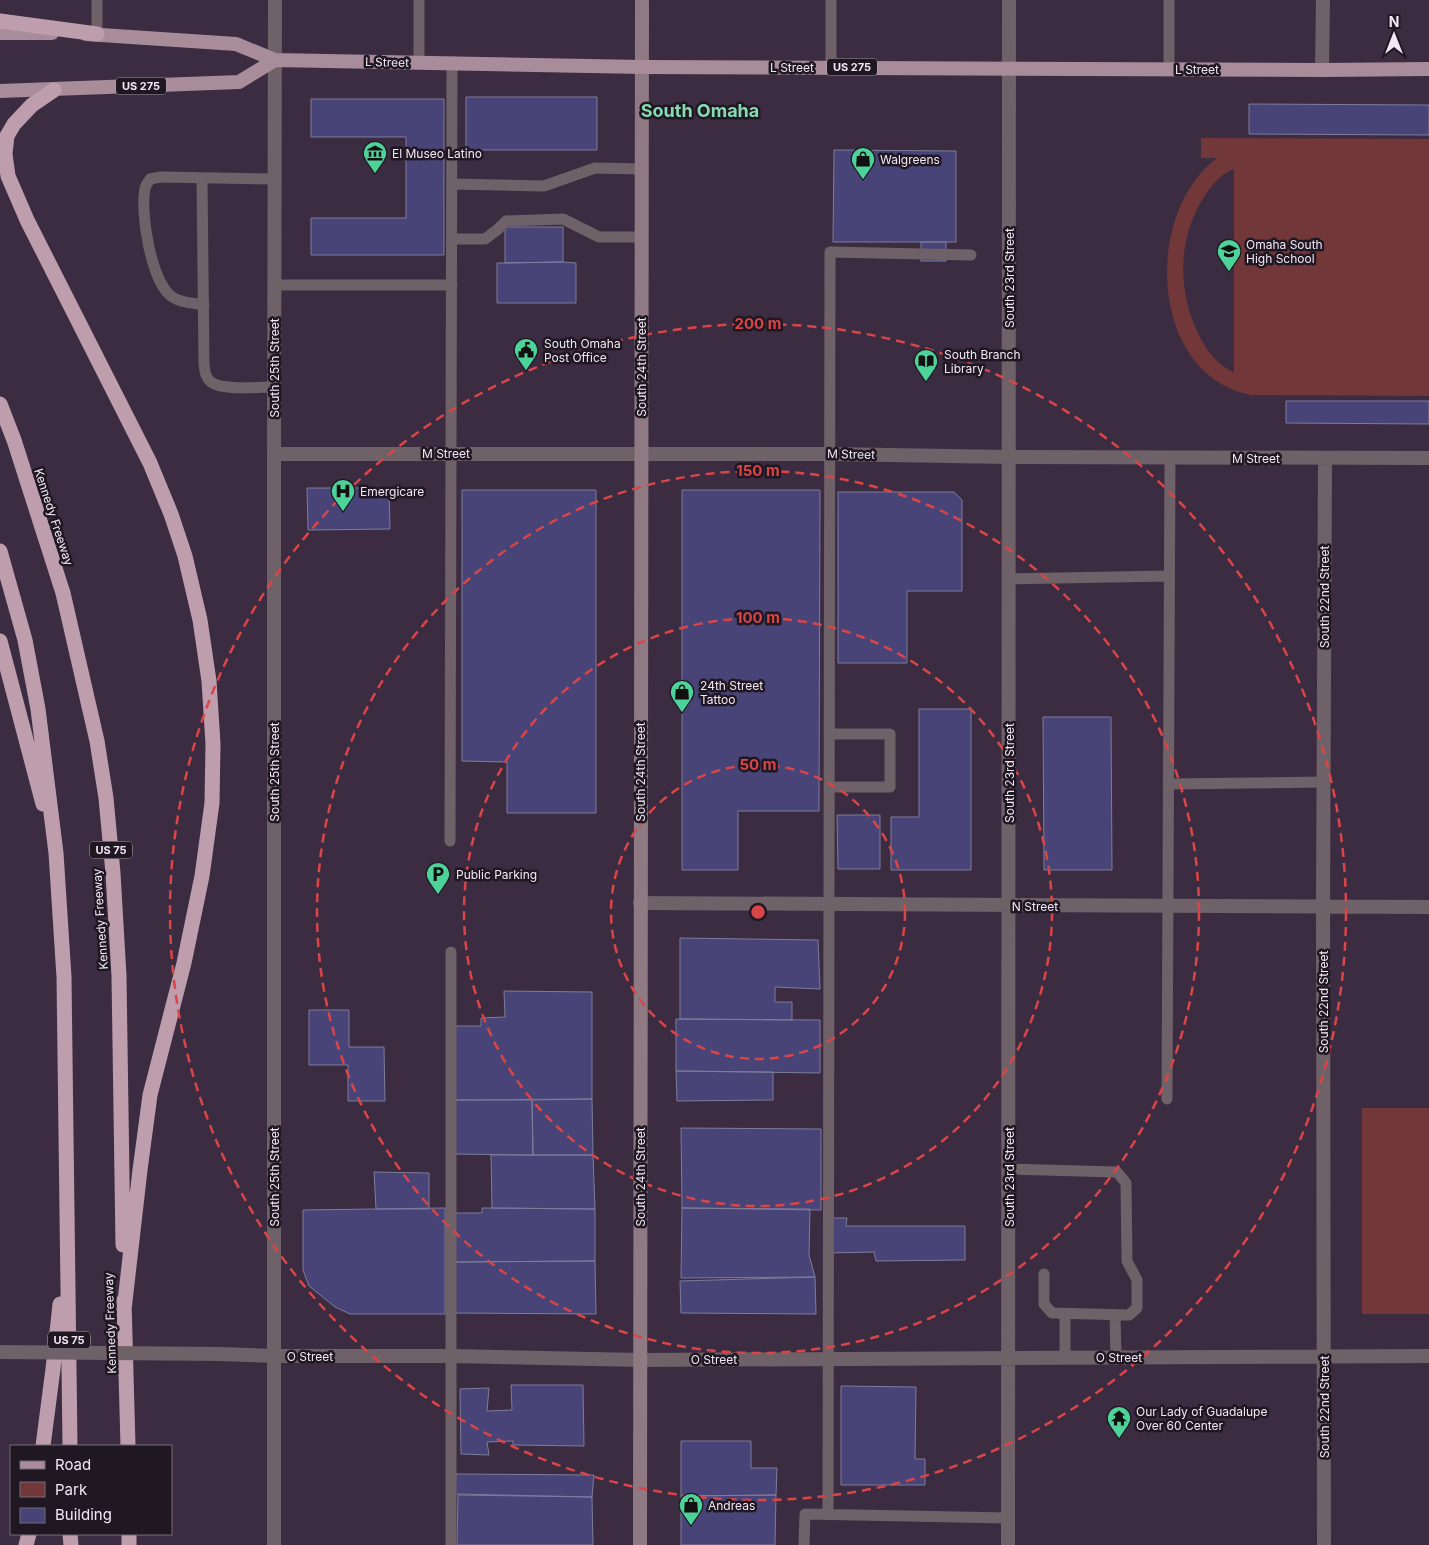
<svg xmlns="http://www.w3.org/2000/svg" width="1429" height="1545" viewBox="0 0 1429 1545" font-family="Inter,sans-serif">
	<style>
		.green { fill: #723739; fill-rule: evenodd }
		.building { fill: #494478; stroke: #7d7d9a }
		.lines { fill: none; stroke-linecap: round; stroke-linejoin: round }
		.service { stroke: #6e6167; stroke-width: 11 }
		.minor { stroke: #6e6167; stroke-width: 14 }
		.secondary { stroke: #8f7983; stroke-width: 14 }
		.primary { stroke: #a88c99; stroke-width: 14 }
		.motorway { stroke: #be9ead; stroke-width: 15 }
		.minor-bridge { stroke: #6e6167; stroke-width: 14 }
		.ring { fill: none; stroke: #da4547; stroke-width: 2.5; stroke-dasharray: 9 6 }
		.labels { text-anchor: middle; dominant-baseline: central; stroke-width: 5; stroke-linejoin: round; paint-order: stroke }
		.shield { fill: #1f1822; stroke: #b3a9b6; stroke-width: 1 }
		.shield-label { font-size: 11px; font-weight: bold; fill: #f2e7f5 }
		.street-label { font-size: 12px; fill: #f2e7f5; stroke: #1f1822 }
		.poi-label { font-size: 12px; fill: #f2e7f5; stroke: #1f1822; text-anchor: start }
		.district-label { font-size: 18px; font-weight: bold; fill: #87dab1; stroke: #1f1822 }
		.centre { fill: #da4547; stroke: #1f1822; stroke-width: 2.5 }
		.ring-label { font-size: 15px; text-anchor: middle; font-weight: bold; fill: #da4547; stroke: #1f1822; stroke-width: 5; stroke-linejoin: round; paint-order: stroke }
	</style>
	<rect width="100%" height="100%" fill="#3c2c42"/>
	<!-- green -->
	<path class="green" d="M 1201,138 L 1429,139 L 1429,396 L 1251,395 C 1150,376 1142,214 1217,158 L 1201,158 ZM 1234,169 L 1234,372 L 1233,372 C 1218,365 1207,351 1200,337 C 1177,293 1177,239 1204,197 C 1211,186 1221,173 1234,169 Z
		M 1362,1108 L 1429,1108 L 1429,1314 L 1362,1314 Z"/>
	<!-- building -->
	<path class="building" d="M 466,97 L 597,97 L 597,150 L 466,150 Z
		M 311,99 L 444,99 L 444,255 L 311,255 L 311,218 L 406,218 L 406,137 L 311,137 Z
		M 1249,104 L 1429,105 L 1429,135 L 1249,134 Z
		M 834,150 L 956,151 L 956,242 L 833,242 Z
		M 505,227 L 563,227 L 563,262 L 505,263 Z
		M 921,242 L 946,242 L 946,261 L 921,261 Z
		M 563,262 L 576,263 L 576,303 L 497,303 L 497,263 Z
		M 1286,401 L 1429,401 L 1429,424 L 1286,423 Z
		M 307,488 L 389,488 L 390,529 L 308,530 Z
		M 462,490 L 596,490 L 596,813 L 507,813 L 507,762 L 462,761 Z
		M 682,490 L 820,490 L 819,811 L 738,811 L 738,870 L 682,870 Z
		M 838,492 L 954,492 L 962,500 L 962,591 L 907,591 L 907,663 L 838,663 Z
		M 919,709 L 971,709 L 971,870 L 891,870 L 891,817 L 919,817 Z
		M 1043,717 L 1111,717 L 1112,870 L 1044,870 Z
		M 837,815 L 880,815 L 880,869 L 838,869 Z
		M 680,938 L 818,940 L 820,989 L 775,987 L 775,1002 L 792,1002 L 792,1020 L 680,1019 Z
		M 504,991 L 592,992 L 592,1099 L 452,1100 L 452,1026 L 481,1026 L 481,1018 L 505,1017 Z
		M 309,1010 L 349,1010 L 349,1047 L 384,1047 L 385,1101 L 348,1101 L 348,1065 L 309,1065 Z
		M 676,1019 L 820,1020 L 820,1073 L 676,1071 Z
		M 676,1071 L 773,1072 L 773,1100 L 677,1101 Z
		M 592,1099 L 593,1155 L 533,1155 L 532,1100 Z
		M 452,1100 L 532,1100 L 533,1155 L 452,1154 Z
		M 681,1128 L 821,1129 L 821,1210 L 682,1208 Z
		M 491,1155 L 593,1155 L 595,1209 L 492,1208 Z
		M 374,1172 L 429,1173 L 429,1209 L 376,1209 Z
		M 445,1208 L 445,1314 L 350,1314 L 335,1307 L 309,1286 L 303,1270 L 303,1210 Z
		M 482,1208 L 595,1209 L 595,1261 L 452,1262 L 452,1213 L 482,1213 Z
		M 682,1208 L 810,1209 L 809,1255 L 815,1277 L 681,1278 Z
		M 830,1218 L 847,1218 L 846,1226 L 965,1226 L 965,1260 L 876,1261 L 874,1252 L 830,1253 Z
		M 595,1261 L 596,1314 L 452,1313 L 452,1262 Z
		M 815,1277 L 816,1314 L 681,1313 L 680,1281 Z
		M 511,1385 L 583,1385 L 584,1446 L 513,1445 L 513,1441 L 487,1442 L 489,1455 L 461,1454 L 460,1389 L 489,1388 L 487,1411 L 512,1410 Z
		M 841,1386 L 916,1387 L 915,1459 L 925,1459 L 925,1485 L 841,1485 Z
		M 681,1441 L 751,1441 L 751,1468 L 777,1468 L 776,1495 L 681,1496 Z
		M 456,1474 L 594,1475 L 592,1497 L 455,1494 Z
		M 458,1495 L 592,1497 L 593,1545 L 457,1545 Z
		M 776,1495 L 775,1545 L 681,1545 L 681,1496 Z"/>
	<g class="lines">
		<!-- service -->
		<path class="service" d="M 97,0 L 97,34
			M 419,0 L 419,63
			M 831,0 L 831,67
			M 1169,0 L 1169,69
			M 202,178 L 204,364 C 205,371 205,377 211,382 C 222,391 259,387 274,387
			M 452,184 L 544,186 L 595,168 L 642,169
			M 452,239 L 485,239 L 497,230 L 506,221 L 563,219 L 599,237 L 642,237
			M 274,285 L 452,285
			M 204,305 C 193,303 180,303 171,296 C 151,281 140,212 145,189 C 145,185 148,183 150,179 L 161,177 L 275,179
			M 1009,579 L 1169,576
			M 829,734 L 890,734 L 890,787 L 829,787
			M 1168,784 L 1324,782
			M 450,841 L 452,63
			M 451,952 L 451,1545
			M 1167,1099 L 1170,458
			M 1009,1169 L 1117,1172 L 1126,1183 L 1127,1261 L 1137,1280 L 1137,1308 L 1129,1315 L 1052,1313 L 1044,1304 L 1044,1274
			M 1065,1314 L 1065,1358
			M 1115,1315 L 1116,1358
			M 828,1514 L 830,252 L 971,255
			M 804,1545 L 805,1514 L 1008,1518"/>
		<!-- minor -->
		<path class="minor" d="M 1322,70 L 1323,0
			M 274,454 L 829,454 L 1009,457 L 1429,458
			M 640,903 L 1429,907
			M 219,1354 L 274,1356 L 451,1356 L 640,1360 L 1429,1356
			M 274,1545 L 274,454 L 275,0
			M 1008,1545 L 1009,0
			M 1324,1545 L 1323,906 L 1325,458"/>
		<!-- secondary -->
		<path class="secondary" d="M 640,1545 L 642,0"/>
		<!-- primary -->
		<path class="primary" d="M 0,33 L 52,33
			M 86,34 L 236,44 L 275,60 L 642,67 L 1322,70 L 1429,69
			M 0,91 L 239,82 L 275,60"/>
		<!-- motorway -->
		<path class="motorway" d="M 0,21 L 97,34
			M 54,90 L 32,105 L 14,124 L 7,136 L 5,154 L 8,176 L 27,220 L 150,463 L 171,514 L 185,556 L 200,620 L 209,681 L 213,744 L 212,803 L 202,876 L 184,963 L 150,1095 L 140,1170 L 124,1310
			M 0,404 L 14,440 L 63,593 L 97,741 L 106,798 L 113,873 L 119,976 L 123,1245
			M 0,551 L 25,640 L 38,709 L 56,853 L 64,977 L 70,1446
			M 0,641 L 43,804
			M 124,1300 L 128,1446
			M 43,1446 L 53,1369 L 60,1304
			M 70,1534 L 71,1545
			M 129,1534 L 129,1545
			M 26,1545 L 29,1534"/>
		<!-- minor-bridge -->
		<path class="minor-bridge" d="M 0,1352 L 219,1354"/>
	</g>
	<!-- distance rings -->
	<g class="ring">
		<circle cx="758" cy="912" r="147"/>
		<circle cx="758" cy="912" r="294"/>
		<circle cx="758" cy="912" r="441"/>
		<circle cx="758" cy="912" r="588"/>
	</g>
	<!-- icons -->
	<defs>
		<g id="museum-pin" transform="scale(1.25)"><path d="M0 17L-7.5 6A9.5 9.5 0 1 1 7.5 6Z" fill="#4dd39a" stroke="#1f1822"/><path d="M0-6L6-3V-2H-6V-3ZM-5-1h2V3h-2ZM-1-1h2V3h-2ZM3-1h2V3H3ZM-6 4H6V6H-6Z" fill="#111"/></g>
		<g id="shop-pin" transform="scale(1.25)"><path d="M0 17L-7.5 6A9.5 9.5 0 1 1 7.5 6Z" fill="#4dd39a" stroke="#1f1822"/><path d="M-5-2.5h2.3a2.7 3.5 0 0 1 5.4 0H5L5.5 6h-11ZM-1.5-2.5h3a1.5 2.3 0 0 0-3 0Z" fill="#111"/></g>
		<g id="school-pin" transform="scale(1.25)"><path d="M0 17L-7.5 6A9.5 9.5 0 1 1 7.5 6Z" fill="#4dd39a" stroke="#1f1822"/><path d="M0-5L7-2L0 1L-7-2ZM-4 1L0 2.5L4 1V4Q0 6-4 4Z" fill="#111"/></g>
		<g id="civic-pin" transform="scale(1.25)"><path d="M0 17L-7.5 6A9.5 9.5 0 1 1 7.5 6Z" fill="#4dd39a" stroke="#1f1822"/><path d="M-.6-6.5H3V-4.5H.6V-3L4-1V1h2V6H-6V1h2V-1L-.6-3ZM-1.2 2.5V6h2.4V2.5Z" fill="#111"/></g>
		<g id="library-pin" transform="scale(1.25)"><path d="M0 17L-7.5 6A9.5 9.5 0 1 1 7.5 6Z" fill="#4dd39a" stroke="#1f1822"/><path d="M-6-4Q-3-5.5-.7-3.5V5Q-3 3-6 4ZM6-4Q3-5.5 .7-3.5V5Q3 3 6 4Z" fill="#111"/></g>
		<g id="hospital-pin" transform="scale(1.25)"><path d="M0 17L-7.5 6A9.5 9.5 0 1 1 7.5 6Z" fill="#4dd39a" stroke="#1f1822"/><path d="M-5-5h3v3.5h4V-5h3V5h-3V1.5h-4V5h-3Z" fill="#111"/></g>
		<g id="parking-pin" transform="scale(1.25)"><path d="M0 17L-7.5 6A9.5 9.5 0 1 1 7.5 6Z" fill="#4dd39a" stroke="#1f1822"/><path d="M-3.5-5.5H1a3.5 3.5 0 0 1 0 7H-1V5.5H-3.5ZM-1-3.4V-.6H.8a1.4 1.4 0 0 0 0-2.8Z" fill="#111"/></g>
		<g id="temple-pin" transform="scale(1.25)"><path d="M0 17L-7.5 6A9.5 9.5 0 1 1 7.5 6Z" fill="#4dd39a" stroke="#1f1822"/><path d="M0-6L5-2H3V0L6.5 2.5H4V6H1.5V3h-3V6H-4V2.5H-6.5L-3 0V-2H-5Z" fill="#111"/></g>
	</defs>
	<g fill-rule="evenodd">
		<use href="#museum-pin" x="375" y="153"/>
		<use href="#shop-pin" x="863" y="159"/>
		<use href="#school-pin" x="1229" y="251"/>
		<use href="#civic-pin" x="526" y="350"/>
		<use href="#library-pin" x="926" y="361"/>
		<use href="#hospital-pin" x="343" y="491"/>
		<use href="#shop-pin" x="682" y="692"/>
		<use href="#parking-pin" x="438" y="874"/>
		<use href="#temple-pin" x="1119" y="1418"/>
		<use href="#shop-pin" x="691" y="1505"/>
	</g>
	<g class="labels">
		<!-- shield labels -->
		<g class="shield">
			<rect x="827" y="58.5" width="50" height="17" rx="4"/>
			<rect x="116" y="77.5" width="50" height="17" rx="4"/>
			<rect x="90" y="841.5" width="42" height="17" rx="4"/>
			<rect x="48" y="1331.5" width="42" height="17" rx="4"/>
		</g>
		<g class="shield-label">
			<text x="852" y="67">US 275</text>
			<text x="141" y="86">US 275</text>
			<text x="111" y="850">US 75</text>
			<text x="69" y="1340">US 75</text>
		</g>
		<!-- street labels -->
		<g class="street-label">
			<text transform="translate(387 62) rotate(1)">L Street</text>
			<text x="792" y="67">L Street</text>
			<text x="1197" y="69">L Street</text>
			<text transform="translate(1009 278) rotate(-90)">South 23rd Street</text>
			<text transform="translate(641 367) rotate(-90)">South 24th Street</text>
			<text transform="translate(274 368) rotate(-90)">South 25th Street</text>
			<text x="446" y="453">M Street</text>
			<text transform="translate(851 454) rotate(1)">M Street</text>
			<text x="1256" y="458">M Street</text>
			<text transform="translate(54 517) rotate(72)">Kennedy Freeway</text>
			<text transform="translate(1324 597) rotate(-90)">South 22nd Street</text>
			<text transform="translate(274 772) rotate(-90)">South 25th Street</text>
			<text transform="translate(640 772) rotate(-90)">South 24th Street</text>
			<text transform="translate(1009 773) rotate(-90)">South 23rd Street</text>
			<text x="1035" y="906">N Street</text>
			<text transform="translate(100 919) rotate(-94)">Kennedy Freeway</text>
			<text transform="translate(1323 1002) rotate(-90)">South 22nd Street</text>
			<text transform="translate(274 1177) rotate(-90)">South 25th Street</text>
			<text transform="translate(640 1177) rotate(-90)">South 24th Street</text>
			<text transform="translate(1009 1177) rotate(-90)">South 23rd Street</text>
			<text transform="translate(110 1323) rotate(-92)">Kennedy Freeway</text>
			<text x="310" y="1356">O Street</text>
			<text x="1119" y="1357">O Street</text>
			<text x="714" y="1359">O Street</text>
			<text transform="translate(1324 1407) rotate(-90)">South 22nd Street</text>
		</g>
		<!-- poi labels -->
		<g class="poi-label">
			<text x="392" y="153">El Museo Latino</text>
			<text x="880" y="159">Walgreens</text>
			<text x="1246" y="244">Omaha South<tspan x="1246" dy="14">High School</tspan></text>
			<text x="544" y="343">South Omaha<tspan x="544" dy="14">Post Office</tspan></text>
			<text x="944" y="354">South Branch<tspan x="944" dy="14">Library</tspan></text>
			<text x="360" y="491">Emergicare</text>
			<text x="700" y="685">24th Street<tspan x="700" dy="14">Tattoo</tspan></text>
			<text x="456" y="874">Public Parking</text>
			<text x="1136" y="1411">Our Lady of Guadalupe<tspan x="1136" dy="14">Over 60 Center</tspan></text>
			<text x="708" y="1505">Andreas</text>
		</g>
		<!-- district labels -->
		<g class="district-label">
			<text x="700" y="110">South Omaha</text>
		</g>
	</g>
	<circle cx="758" cy="912" r="8" class="centre"/>
	<g class="ring-label">
		<text x="758" y="329">200 m</text>
		<text x="758" y="476">150 m</text>
		<text x="758" y="623">100 m</text>
		<text x="758" y="770">50 m</text>
	</g>
	<!-- legend -->
	<rect x="10" y="1445" width="162" height="90" fill="#1f1822" stroke="#736b76"/>
	<rect x="20" y="1461" width="25" height="8" fill="#a88c99" stroke="#736b76"/>
	<text x="55" y="1470" font-size="15" fill="#f2e7f5">Road</text>
	<rect x="20" y="1482" width="25" height="15" fill="#723739" stroke="#736b76"/>
	<text x="55" y="1495" font-size="15" fill="#f2e7f5">Park</text>
	<rect x="20" y="1508" width="25" height="15" fill="#494478" stroke="#736b76"/>
	<text x="55" y="1520" font-size="15" fill="#f2e7f5">Building</text>
	<!-- north arrow -->
	<g transform="translate(1394 35)" stroke="#1f1822" stroke-width="4" paint-order="stroke">
	<path d="M0-4L9 19L0 12L-9 19Z" fill="#f2e7f5"/>
	<text y="-8" font-size="14" font-weight="bold" text-anchor="middle" fill="#f2e7f5">N</text>
	</g>
</svg>
